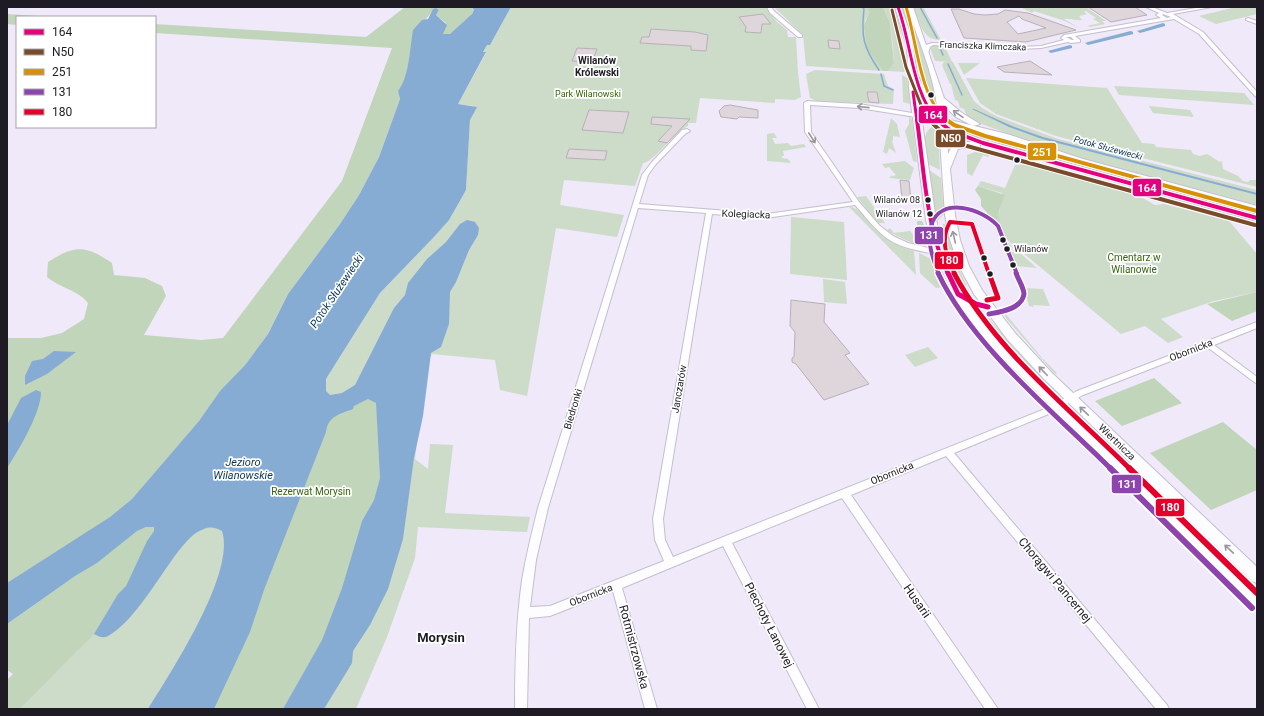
<svg xmlns="http://www.w3.org/2000/svg" width="1264" height="716" viewBox="0 0 1264 716" font-family="Roboto,sans-serif">
	<style>
		.green { fill: #cddbc9 }
		.forest { fill: #c1d5ba }
		.water { fill: #87acd4 }
		.lines { fill: none; stroke-linecap: round; stroke-linejoin: round }
		.stream { stroke: #87acd4; stroke-width: 1.5 }
		.canal { fill: #87acd4; fill-rule: evenodd }
		.building { fill: #dfd6dc; stroke: #b9b0b7; fill-rule: evenodd }
		.minor-casing { stroke: #c4bfcc; stroke-width: 2 }
		.secondary-casing { stroke: #c4bfcc; stroke-width: 2 }
		.minor { fill: #fdfcfe; fill-rule: evenodd }
		.secondary { fill: #fdfcfe; fill-rule: evenodd }
		.bus-1-far2-casing { stroke: #fff; stroke-width: 5 }
		.bus-1-far1-casing { stroke: #fff; stroke-width: 6 }
		.bus-1-casing { stroke: #fff; stroke-width: 8 }
		.bus-2-far1-casing { stroke: #fff; stroke-width: 5 }
		.bus-2-casing { stroke: #fff; stroke-width: 6 }
		.bus-3-far1-casing { stroke: #fff; stroke-width: 5 }
		.bus-3-casing { stroke: #fff; stroke-width: 6 }
		.bus-4-far2-casing { stroke: #fff; stroke-width: 6 }
		.bus-4-far1-casing { stroke: #fff; stroke-width: 8 }
		.bus-4-casing { stroke: #fff; stroke-width: 10 }
		.bus-5-far2-casing { stroke: #fff; stroke-width: 6 }
		.bus-5-far1-casing { stroke: #fff; stroke-width: 8 }
		.bus-5-casing { stroke: #fff; stroke-width: 10 }
		.bus-1-far2 { stroke: #e5007d; stroke-width: 3 }
		.bus-1-far1 { stroke: #e5007d; stroke-width: 4 }
		.bus-1 { stroke: #e5007d; stroke-width: 5 }
		.bus-2-far1 { stroke: #7a4b2a; stroke-width: 3 }
		.bus-2 { stroke: #7a4b2a; stroke-width: 4 }
		.bus-3-far1 { stroke: #d79106; stroke-width: 3 }
		.bus-3 { stroke: #d79106; stroke-width: 4 }
		.bus-4-far2 { stroke: #8e44ad; stroke-width: 4 }
		.bus-4-far1 { stroke: #8e44ad; stroke-width: 5 }
		.bus-4 { stroke: #8e44ad; stroke-width: 6 }
		.bus-5-far2 { stroke: #e4002b; stroke-width: 4 }
		.bus-5-far1 { stroke: #e4002b; stroke-width: 5 }
		.bus-5 { stroke: #e4002b; stroke-width: 6 }
		.oneway { stroke: #99979c }
		.bus-dot { fill: #1f1b25; stroke: #fff; stroke-width: 1.5 }
		.labels { text-anchor: middle; dominant-baseline: central; stroke-width: 3.5; stroke-linejoin: round; paint-order: stroke }
		.far-street-label { font-size: 9px; fill: #1f1b25; stroke: #fff }
		.far-park-label { font-size: 9px; fill: #35650b; stroke: #fff }
		.far-water-label { font-size: 9px; font-style: italic; fill: #073455; stroke: #fff }
		.bus-label { font-size: 9px; fill: #1f1b25; stroke: #fff; text-anchor: end }
		.far-quarter-label { font-size: 10px; font-weight: bold; fill: #1f1b25; stroke: #fff }
		.street-label { font-size: 10px; fill: #1f1b25; stroke: #fff }
		.park-label { font-size: 10px; fill: #35650b; stroke: #fff }
		.water-label { font-size: 11px; font-style: italic; fill: #073455; stroke: #fff }
		.near-street-label { font-size: 12px; fill: #1f1b25; stroke: #fff }
		.near-neighbourhood-label { font-size: 13px; font-weight: bold; fill: #1f1b25; stroke: #fff }
		.line-badge { stroke: #fff; stroke-width: 1.5 }
		.badge-label { font-size: 11px; text-anchor: middle; font-weight: bold; fill: #fff }
	</style>
	<rect width="100%" height="100%" fill="#efe9f9"/>
	<!-- green -->
	<path class="green" d="M 511,7 L 766,8 L 777,22 L 787,30 L 788,37 L 796,37 L 798,73 L 801,97 L 795,100 L 775,99 L 775,103 L 700,98 L 696,123 L 688,123 L 688,126 C 674,132 653,163 643,163 L 635,186 L 564,180 L 560,205 L 624,215 L 617,237 L 556,228 L 527,396 L 500,390 L 495,360 L 432,354 L 427,366 L 423,386 L 415,459 L 428,469 L 430,444 L 453,445 L 445,513 L 530,517 L 527,532 L 418,527 L 415,558 L 387,637 L 356,709 L 20,709 L 78,650 L 101,561 L 7,623 L 7,344 L 326,379 L 380,293 L 433,238 L 466,190 L 470,120 L 474,106 L 458,104 L 486,53 L 483,52 L 487,45 L 490,45 Z
		M 774,7 L 866,7 L 869,12 L 865,21 L 878,63 L 883,71 L 806,66 L 803,35 Z
		M 883,7 L 894,7 C 902,27 903,49 906,70 L 904,72 L 888,71 L 894,63 L 893,46 L 890,23 Z
		M 902,7 L 907,7 C 921,36 934,78 938,110 L 931,108 L 929,105 L 908,24 Z
		M 913,7 L 923,7 L 941,40 C 921,40 921,22 913,7 Z
		M 1020,7 L 1085,7 L 1082,8 L 1087,8 L 1106,21 L 1102,21 L 1105,24 L 1090,27 L 1087,26 L 1100,23 L 1093,19 L 1096,18 L 1086,11 L 1084,12 L 1087,14 L 1079,16 L 1082,20 C 1076,21 1071,18 1064,19 L 1081,29 L 1065,21 L 1034,11 L 1032,13 Z
		M 1236,7 L 1257,7 L 1257,14 L 1216,24 L 1199,16 Z
		M 1130,31 L 1134,34 L 1089,44 L 1086,42 Z
		M 935,45 L 944,45 L 952,62 L 935,61 L 930,48 Z
		M 944,62 L 953,62 L 974,101 L 982,108 L 996,116 L 1058,139 L 1257,190 L 1257,205 L 1075,157 L 973,121 L 967,117 L 964,109 L 958,107 L 960,107 L 958,101 L 955,100 L 951,84 L 950,84 L 942,65 Z
		M 958,63 L 980,63 L 964,75 Z
		M 815,70 L 884,74 L 888,86 L 894,89 L 893,104 L 817,101 L 810,98 L 806,74 Z
		M 902,75 L 907,78 L 910,104 L 903,102 Z
		M 966,78 L 1107,88 L 1142,143 L 1154,144 L 1156,147 L 1191,150 L 1193,154 L 1200,156 L 1207,154 L 1220,162 L 1222,161 L 1223,169 L 1238,176 L 1243,181 L 1248,182 L 1250,180 L 1257,180 L 1257,187 L 1056,136 L 996,114 L 980,103 Z
		M 1114,86 L 1244,93 L 1254,105 L 1119,95 Z
		M 1149,106 L 1190,110 L 1194,117 L 1153,113 Z
		M 909,116 L 912,120 L 917,162 L 913,161 L 905,131 L 909,124 Z
		M 891,118 L 897,124 L 900,137 L 893,136 L 893,141 L 892,141 L 896,153 L 889,148 L 887,154 L 883,152 Z
		M 960,126 L 1090,167 L 1257,211 L 1257,216 L 988,143 L 959,132 Z
		M 932,127 L 935,128 L 938,133 L 940,170 L 928,164 C 926,151 920,134 932,127 Z
		M 774,133 L 777,138 L 772,138 L 775,144 L 788,143 L 791,146 L 804,144 L 806,147 L 783,151 L 784,156 L 782,156 L 782,158 L 788,159 L 791,163 L 767,161 L 767,134 Z
		M 975,152 L 990,154 L 988,157 L 983,155 L 972,176 L 967,173 L 967,155 Z
		M 905,161 L 914,168 L 910,180 L 890,178 L 889,177 L 896,175 L 889,167 L 885,168 L 882,164 Z
		M 1027,164 L 1073,173 L 1125,188 L 1155,205 L 1164,204 L 1229,221 L 1257,254 L 1257,292 L 1214,301 L 1161,319 L 1183,337 L 1168,343 L 1145,326 L 1121,334 L 1005,238 L 998,221 L 1002,193 L 978,186 L 981,181 L 1005,188 L 1015,165 Z
		M 929,170 L 941,178 L 944,214 L 937,221 Z
		M 866,196 L 885,223 L 878,223 L 857,197 Z
		M 1157,197 L 1257,223 L 1257,227 L 1190,208 Z
		M 849,207 C 860,206 874,228 883,236 C 892,243 903,248 914,251 L 916,275 Z
		M 791,217 L 844,222 L 847,280 L 790,274 Z
		M 943,224 L 946,224 L 957,265 L 967,286 L 961,286 C 951,266 943,247 943,224 Z
		M 890,228 L 894,233 L 910,231 L 914,236 L 914,244 L 889,232 L 887,230 Z
		M 1006,241 L 1037,268 L 1016,266 L 1010,252 L 1014,252 L 1012,247 L 1008,247 Z
		M 919,253 L 933,260 L 946,287 L 936,288 L 920,273 Z
		M 823,279 L 845,282 L 847,304 L 824,302 Z
		M 1024,288 L 1043,289 L 1050,306 L 1033,305 L 1034,307 L 1029,306 Z
		M 977,308 L 981,309 L 1013,347 L 1044,378 L 1038,380 C 1016,358 991,337 977,308 Z
		M 1004,312 L 1042,358 L 1057,373 L 1055,374 L 1006,318 Z
		M 928,347 L 938,358 L 915,367 L 905,355 Z
		M 1073,409 L 1080,414 L 1257,585 L 1257,593 L 1072,413 L 1071,410 Z"/>
	<!-- forest -->
	<path class="forest" d="M 405,7 L 472,7 L 474,10 C 469,20 455,37 443,34 L 446,23 L 436,15 L 439,10 L 436,8 C 433,9 417,31 412,36 L 413,40 L 404,85 L 398,91 L 400,99 L 379,157 L 359,195 L 340,224 L 288,294 L 268,334 L 245,365 L 220,391 L 199,421 L 132,499 L 110,517 L 7,583 L 7,338 L 41,338 L 62,333 L 84,319 L 88,303 C 78,290 60,288 47,277 L 48,262 C 75,245 85,245 112,263 L 114,275 L 145,278 L 162,286 L 166,296 L 144,335 L 201,340 L 223,338 L 342,181 L 392,48 L 155,33 L 155,24 L 366,37 Z
		M 866,7 L 883,7 L 890,23 L 894,63 L 888,71 L 883,71 L 867,48 L 864,26 L 869,12 Z
		M 7,14 L 54,17 L 17,17 L 17,25 L 7,24 Z
		M 978,186 L 1005,195 C 1000,206 996,215 1001,228 L 981,206 L 981,199 L 975,190 Z
		M 917,221 L 922,221 L 926,229 L 928,241 L 925,244 L 918,245 Z
		M 1257,292 L 1257,311 L 1232,321 L 1207,304 Z
		M 1154,378 L 1182,403 L 1122,426 L 1095,401 Z
		M 368,399 L 376,403 L 380,478 L 374,500 L 362,521 L 342,588 L 322,640 L 283,709 L 214,709 L 250,632 L 264,590 L 326,432 L 327,423 L 335,415 Z
		M 1223,422 L 1257,450 L 1257,490 L 1211,510 L 1150,453 Z
		M 146,527 L 154,527 L 154,531 L 147,541 L 126,586 L 118,594 L 94,634 L 20,709 L 7,709 L 7,680 L 13,674 L 7,670 L 7,624 L 75,576 L 97,563 L 137,531 Z"/>
	<!-- water -->
	<path class="water" d="M 472,7 L 511,7 L 490,45 L 487,45 L 483,52 L 486,52 L 458,104 L 477,107 L 470,120 L 466,190 L 449,220 L 433,238 L 380,293 L 326,379 L 326,391 L 330,395 L 342,393 L 355,385 L 394,308 L 405,295 L 408,283 L 427,259 L 446,242 L 460,224 L 467,220 L 475,222 L 479,228 L 478,235 L 469,250 L 456,282 L 450,292 L 449,324 L 441,347 L 431,353 L 423,416 L 414,458 L 403,539 L 388,589 L 370,625 L 353,651 L 352,663 L 346,673 L 324,709 L 283,709 L 322,640 L 342,588 L 362,521 L 374,500 L 380,478 L 376,403 L 368,399 L 354,406 L 353,409 C 340,414 328,416 326,432 L 264,590 L 250,632 L 214,709 L 148,709 C 171,672 236,573 222,531 C 216,528 211,526 204,529 C 194,532 187,541 181,548 C 160,574 136,620 108,636 C 103,639 98,636 94,634 L 118,594 L 126,586 L 147,541 L 154,531 L 154,527 L 146,527 L 137,531 L 97,563 L 75,576 L 7,624 L 7,583 L 110,517 L 132,499 L 199,421 L 220,391 L 245,365 L 268,334 L 288,294 L 340,224 L 359,195 L 379,157 L 400,99 L 398,91 C 409,78 410,47 413,30 L 422,20 L 428,19 L 433,9 L 436,8 L 439,10 L 436,15 L 447,25 L 443,34 L 450,34 L 472,14 L 474,10 Z
		M 972,109 L 974,109 L 1012,126 L 1043,137 L 1257,193 L 1257,195 L 1042,139 L 1009,127 Z
		M 54,351 L 76,352 L 47,374 L 25,385 L 25,376 L 32,361 L 43,359 Z
		M 36,390 L 41,392 C 41,413 19,449 7,468 L 7,425 L 21,398 Z"/>
	<g class="lines">
		<!-- stream -->
		<path class="stream" d="M 862,7 L 864,9 C 861,36 863,47 879,70
			M 920,7 L 937,38
			M 939,46 L 943,55
			M 948,64 L 962,95
			M 881,74 L 884,86 L 893,90"/>
		<!-- canal -->
		<path class="canal" d="M 1163,23 L 1165,24 L 1165,26 L 1140,33 L 1137,31 Z
			M 1131,31 L 1133,32 L 1133,34 L 1088,45 L 1085,43 Z
			M 1070,45 L 1072,46 L 1072,48 L 1051,53 L 1048,51 Z"/>
	</g>
	<!-- building -->
	<path class="building" d="M 1088,7 L 1135,7 L 1147,15 L 1111,22 Z
		M 951,9 L 959,9 L 974,14 L 985,15 L 998,14 L 1005,10 L 1028,13 L 1076,30 L 1026,42 L 964,38 ZM 1019,16 L 1022,19 L 1046,28 L 1018,34 L 1007,22 Z
		M 763,14 L 771,24 L 762,24 L 761,33 L 745,32 L 746,27 L 739,17 Z
		M 651,29 L 695,32 L 708,35 L 706,51 L 691,50 L 691,46 L 640,43 L 642,37 L 649,37 Z
		M 828,40 L 839,41 L 840,49 L 829,48 Z
		M 577,48 L 597,49 L 592,62 L 572,61 Z
		M 1030,61 L 1052,75 L 1004,72 L 997,67 Z
		M 867,92 L 877,92 L 879,103 L 869,102 Z
		M 730,105 L 758,110 L 758,118 L 739,117 L 737,119 L 721,117 L 719,111 L 724,106 Z
		M 589,110 L 629,112 L 623,133 L 582,130 Z
		M 652,117 L 690,119 L 667,143 L 658,141 L 672,126 L 651,124 Z
		M 569,149 L 607,151 L 605,160 L 566,158 Z
		M 900,180 L 909,181 L 911,200 L 902,199 Z
		M 791,300 L 825,304 L 824,322 L 850,353 L 845,355 L 869,384 L 824,400 L 796,364 L 792,362 L 792,358 L 794,357 L 795,332 L 790,326 Z"/>
	<g class="lines">
		<!-- minor casing -->
		<g class="minor-casing">
			<path id="minor" d="M 767,7 L 771,7 L 774,11 L 802,35 L 802,37 L 798,37 L 770,13 Z
				M 1146,7 L 1152,7 L 1167,13 L 1202,7 L 1212,7 L 1173,14 L 1203,32 L 1257,92 L 1257,97 L 1255,96 L 1199,34 L 1174,19 L 1075,36 L 1080,40 L 1080,42 L 1071,43 L 1068,42 L 1041,48 L 1020,49 L 933,45 L 930,47 L 928,53 L 924,52 L 926,45 L 932,43 L 1020,47 L 1041,46 L 1064,40 L 1061,38 L 1064,35 L 1161,18 L 1156,15 L 1159,13 ZM 1163,14 L 1171,17 L 1167,18 L 1162,15 ZM 1066,37 L 1071,37 L 1074,40 L 1072,40 Z
				M 1248,18 L 1257,21 L 1257,24 L 1246,20 L 1246,19 Z
				M 807,101 L 859,104 L 918,114 L 919,115 L 916,117 L 859,108 L 810,105 L 811,132 L 859,202 L 880,226 L 893,236 L 908,243 L 941,251 L 942,253 L 939,255 C 922,251 903,249 888,239 C 875,230 866,217 855,205 L 766,218 L 712,214 L 663,519 L 665,540 L 673,557 L 1045,409 L 1077,391 L 1257,322 L 1257,328 L 1214,345 L 1257,377 L 1257,384 L 1207,347 L 1083,395 L 1051,413 L 954,453 L 1167,705 L 1169,709 L 1156,709 L 946,456 L 851,495 L 998,709 L 985,709 L 842,498 L 732,543 L 819,709 L 807,709 L 723,546 L 622,588 L 657,709 L 645,709 L 613,591 L 550,616 L 529,618 L 527,709 L 515,709 C 515,666 516,623 522,580 C 526,556 532,532 538,508 L 642,175 L 652,162 L 682,130 L 687,129 L 690,131 L 689,132 L 686,133 L 656,164 L 648,175 L 639,204 L 766,214 L 853,202 L 805,132 L 804,103 ZM 638,208 L 706,213 L 653,519 L 655,540 L 664,561 L 550,606 L 530,607 L 536,560 L 548,508 Z"/>
		</g>
		<!-- secondary casing -->
		<g class="secondary-casing">
			<path id="secondary" d="M 895,7 L 901,7 L 911,36 L 917,74 L 938,117 C 936,79 919,42 907,7 L 913,7 L 944,98 L 962,113 L 980,124 L 973,126 L 956,117 L 945,107 L 946,119 L 1007,134 L 1083,159 L 1257,206 L 1257,212 L 1077,163 L 1001,138 L 946,124 L 970,136 L 1257,215 L 1257,221 L 980,144 L 980,147 C 972,148 966,146 958,149 L 950,169 L 955,215 L 960,240 L 969,266 L 982,290 L 1015,333 L 1052,373 L 1257,567 L 1257,583 L 1252,581 L 1044,379 L 1007,339 L 974,294 L 959,266 L 950,240 L 945,215 L 939,125 L 928,113 L 917,87 L 936,220 L 944,253 L 963,293 L 981,319 L 998,339 L 1257,593 L 1257,610 L 1252,608 L 990,345 L 973,325 L 954,296 L 934,253 L 926,220 L 909,88 L 907,46 ZM 947,131 L 974,142 L 965,142 L 952,146 L 948,154 Z"/>
		</g>
		<!-- minor -->
		<use href="#minor" class="minor"/>
		<!-- secondary -->
		<use href="#secondary" class="secondary"/>
		<!-- bus-1-far2 casing -->
		<g class="bus-1-far2-casing">
			<path id="bus-1-far2" d="M 898,7 C 911,42 912,93 938,121
				M 913,92 L 917,121"/>
		</g>
		<!-- bus-1-far1 casing -->
		<g class="bus-1-far1-casing">
			<path id="bus-1-far1" d="M 917,120 C 924,170 926,227 948,274
				M 937,120 L 951,131 L 983,143 L 1257,218"/>
		</g>
		<!-- bus-1 casing -->
		<g class="bus-1-casing">
			<path id="bus-1" d="M 948,273 L 958,294 L 976,304 L 988,307"/>
		</g>
		<!-- bus-2-far1 casing -->
		<g class="bus-2-far1-casing">
			<path id="bus-2-far1" d="M 892,10 L 906,67 L 921,105 L 930,121"/>
		</g>
		<!-- bus-2 casing -->
		<g class="bus-2-casing">
			<path id="bus-2" d="M 929,120 L 947,137 L 967,146 L 1255,225"/>
		</g>
		<!-- bus-3-far1 casing -->
		<g class="bus-3-far1-casing">
			<path id="bus-3-far1" d="M 906,7 C 917,40 919,99 948,121"/>
		</g>
		<!-- bus-3 casing -->
		<g class="bus-3-casing">
			<path id="bus-3" d="M 947,120 L 954,125 L 985,136 L 1257,211"/>
		</g>
		<!-- bus-4-far2 casing -->
		<g class="bus-4-far2-casing">
			<path id="bus-4-far2" d="M 939,274 C 933,260 926,241 931,226 C 940,195 983,209 998,226 L 1017,274"/>
		</g>
		<!-- bus-4-far1 casing -->
		<g class="bus-4-far1-casing">
			<path id="bus-4-far1" d="M 938,273 C 973,347 1053,411 1111,469
				M 989,314 C 1000,312 1022,309 1024,294 C 1024,288 1018,279 1016,273"/>
		</g>
		<!-- bus-4 casing -->
		<g class="bus-4-casing">
			<path id="bus-4" d="M 1110,468 L 1252,608"/>
		</g>
		<!-- bus-5-far2 casing -->
		<g class="bus-5-far2-casing">
			<path id="bus-5-far2" d="M 955,274 C 946,257 940,239 950,222 L 972,224 L 989,274"/>
		</g>
		<!-- bus-5-far1 casing -->
		<g class="bus-5-far1-casing">
			<path id="bus-5-far1" d="M 954,273 C 993,348 1070,409 1130,469
				M 987,300 L 998,298 L 989,273"/>
		</g>
		<!-- bus-5 casing -->
		<g class="bus-5-casing">
			<path id="bus-5" d="M 1129,468 L 1257,593"/>
		</g>
		<!-- bus-1-far2 -->
		<use href="#bus-1-far2" class="bus-1-far2"/>
		<!-- bus-1-far1 -->
		<use href="#bus-1-far1" class="bus-1-far1"/>
		<!-- bus-1 -->
		<use href="#bus-1" class="bus-1"/>
		<!-- bus-2-far1 -->
		<use href="#bus-2-far1" class="bus-2-far1"/>
		<!-- bus-2 -->
		<use href="#bus-2" class="bus-2"/>
		<!-- bus-3-far1 -->
		<use href="#bus-3-far1" class="bus-3-far1"/>
		<!-- bus-3 -->
		<use href="#bus-3" class="bus-3"/>
		<!-- bus-4-far2 -->
		<use href="#bus-4-far2" class="bus-4-far2"/>
		<!-- bus-4-far1 -->
		<use href="#bus-4-far1" class="bus-4-far1"/>
		<!-- bus-4 -->
		<use href="#bus-4" class="bus-4"/>
		<!-- bus-5-far2 -->
		<use href="#bus-5-far2" class="bus-5-far2"/>
		<!-- bus-5-far1 -->
		<use href="#bus-5-far1" class="bus-5-far1"/>
		<!-- bus-5 -->
		<use href="#bus-5" class="bus-5"/>
	</g>
	<!-- one-way arrows -->
	<defs><path id="oneway-shaft" d="M-6 0H5M1.5-3L5.5 0L1.5 3" fill="none" stroke-width="1.6" stroke-linecap="round" stroke-linejoin="round"/></defs>
	<g class="oneway">
		<use href="#oneway-shaft" transform="translate(863 107) rotate(-174)"/>
		<use href="#oneway-shaft" transform="translate(958 114) rotate(-145)"/>
		<use href="#oneway-shaft" transform="translate(812 138) rotate(57)"/>
		<use href="#oneway-shaft" transform="translate(954 237) rotate(-103)"/>
		<use href="#oneway-shaft" transform="translate(1043 371) rotate(-134)"/>
		<use href="#oneway-shaft" transform="translate(1084 411) rotate(-136)"/>
		<use href="#oneway-shaft" transform="translate(1229 549) rotate(-136)"/>
	</g>
	<!-- markers -->
	<g class="bus-dot">
		<circle cx="931" cy="95" r="3.5"/>
		<circle cx="1017" cy="160" r="3.5"/>
		<circle cx="928" cy="200" r="3.5"/>
		<circle cx="930" cy="214" r="3.5"/>
		<circle cx="1003" cy="240" r="3.5"/>
		<circle cx="1007" cy="249" r="3.5"/>
		<circle cx="984" cy="258" r="3.5"/>
		<circle cx="1013" cy="265" r="3.5"/>
		<circle cx="990" cy="274" r="3.5"/>
	</g>
	<g class="labels">
		<!-- far-street labels -->
		<g class="far-street-label">
			<text transform="translate(983 46) rotate(2)">Franciszka Klimczaka</text>
		</g>
		<!-- far-park labels -->
		<g class="far-park-label">
			<text x="588" y="94">Park Wilanowski</text>
		</g>
		<!-- far-water labels -->
		<g class="far-water-label">
			<text transform="translate(1108 148) rotate(15)">Potok Służewiecki</text>
		</g>
		<!-- bus labels -->
		<g class="bus-label">
			<text x="920" y="200">Wilanów 08</text>
			<text x="922" y="214">Wilanów 12</text>
			<text x="1014" y="249" text-anchor="start">Wilanów</text>
		</g>
		<!-- far-quarter labels -->
		<g class="far-quarter-label">
			<text x="597" y="60">Wilanów<tspan x="597" dy="12">Królewski</tspan></text>
		</g>
		<!-- street labels -->
		<g class="street-label">
			<text transform="translate(746 214) rotate(2)">Kolegiacka</text>
			<text transform="translate(1191 350) rotate(-21)">Obornicka</text>
			<text transform="translate(679 389) rotate(-80)">Janczarów</text>
			<text transform="translate(573 409) rotate(-73)">Biedronki</text>
			<text transform="translate(1117 442) rotate(44)">Wiertnicza</text>
			<text transform="translate(892 473) rotate(-22)">Obornicka</text>
			<text transform="translate(591 595) rotate(-21)">Obornicka</text>
		</g>
		<!-- park labels -->
		<g class="park-label">
			<text x="1134" y="257">Cmentarz w<tspan x="1134" dy="12">Wilanowie</tspan></text>
			<text x="311" y="491">Rezerwat Morysin</text>
		</g>
		<!-- water labels -->
		<g class="water-label">
			<text transform="translate(337 291) rotate(-56)">Potok Służewiecki</text>
			<text x="243" y="462">Jezioro<tspan x="243" dy="13">Wilanowskie</tspan></text>
		</g>
		<!-- near-street labels -->
		<g class="near-street-label">
			<text transform="translate(1055 580) rotate(50)">Chorągwi Pancernej</text>
			<text transform="translate(917 601) rotate(55)">Husarii</text>
			<text transform="translate(769 625) rotate(63)">Piechoty Łanowej</text>
			<text transform="translate(634 647) rotate(75)">Rotmistrzowska</text>
		</g>
		<!-- near-neighbourhood labels -->
		<g class="near-neighbourhood-label">
			<text x="441" y="637">Morysin</text>
		</g>
	</g>
	<g class="line-badge">
		<rect x="918" y="105" width="30" height="19" rx="4" fill="#e5007d"/>
		<rect x="935" y="129" width="31" height="19" rx="4" fill="#7a4b2a"/>
		<rect x="1027" y="142" width="30" height="19" rx="4" fill="#d79106"/>
		<rect x="1132" y="178" width="30" height="19" rx="4" fill="#e5007d"/>
		<rect x="914" y="226" width="30" height="19" rx="4" fill="#8e44ad"/>
		<rect x="934" y="251" width="30" height="19" rx="4" fill="#e4002b"/>
		<rect x="1111" y="474" width="31" height="20" rx="4" fill="#8e44ad"/>
		<rect x="1155" y="498" width="30" height="19" rx="4" fill="#e4002b"/>
	</g>
	<g class="badge-label">
		<text x="933" y="119">164</text>
		<text x="951" y="142">N50</text>
		<text x="1042" y="156">251</text>
		<text x="1147" y="192">164</text>
		<text x="929" y="239">131</text>
		<text x="949" y="264">180</text>
		<text x="1127" y="488">131</text>
		<text x="1170" y="511">180</text>
	</g>
	<!-- border -->
	<rect width="1264" height="716" fill="none" stroke="#1f1b25" stroke-width="16"/>
	<!-- legend -->
	<rect x="16" y="16" width="140" height="112" fill="#ffffff" stroke="#a5a4a8"/>
	<rect x="24" y="29" width="20" height="6" fill="#e5007d" stroke="#a5a4a8"/>
	<text x="52" y="36" font-size="12" fill="#1f1b25">164</text>
	<rect x="24" y="49" width="20" height="6" fill="#7a4b2a" stroke="#a5a4a8"/>
	<text x="52" y="56" font-size="12" fill="#1f1b25">N50</text>
	<rect x="24" y="69" width="20" height="6" fill="#d79106" stroke="#a5a4a8"/>
	<text x="52" y="76" font-size="12" fill="#1f1b25">251</text>
	<rect x="24" y="89" width="20" height="6" fill="#8e44ad" stroke="#a5a4a8"/>
	<text x="52" y="96" font-size="12" fill="#1f1b25">131</text>
	<rect x="24" y="109" width="20" height="6" fill="#e4002b" stroke="#a5a4a8"/>
	<text x="52" y="116" font-size="12" fill="#1f1b25">180</text>
</svg>
